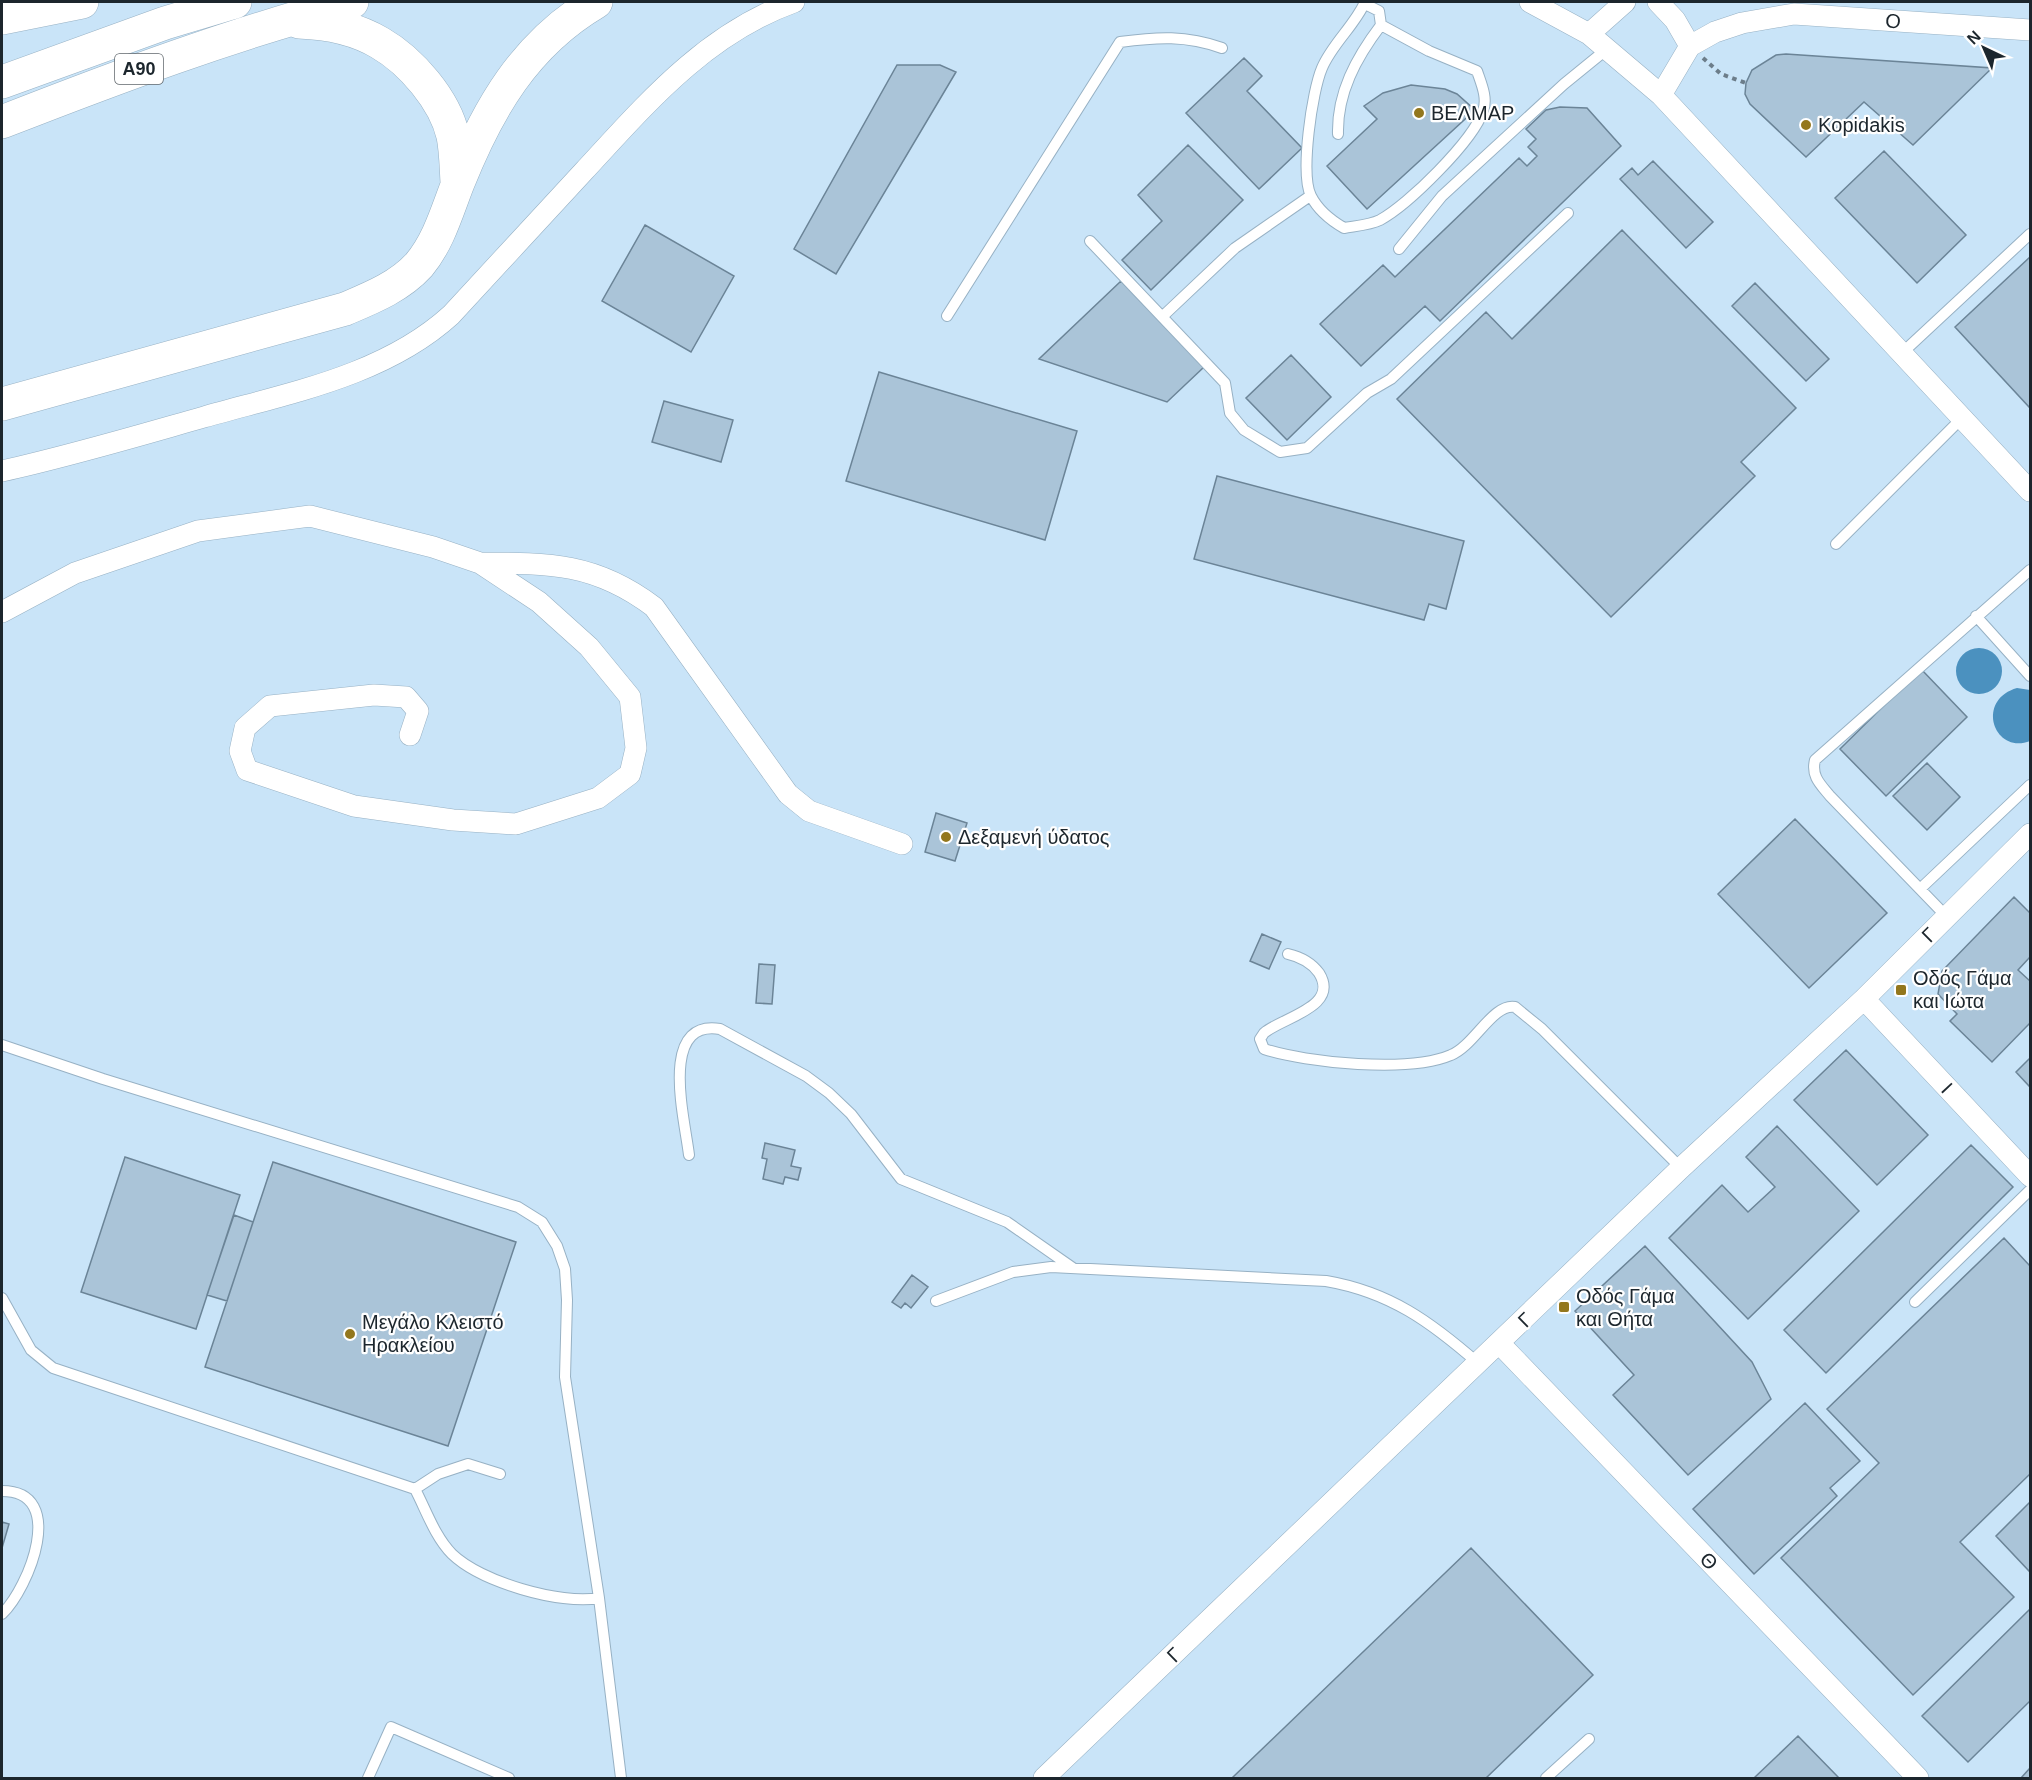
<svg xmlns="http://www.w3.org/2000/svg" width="2032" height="1780" viewBox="0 0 2032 1780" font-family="Arial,sans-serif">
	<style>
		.water { fill: #4b91bf }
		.building { fill: #aac4d8; stroke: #6b8497; stroke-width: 1.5 }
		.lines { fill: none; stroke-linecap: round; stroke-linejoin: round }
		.service-casing { stroke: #97b1c4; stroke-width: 12 }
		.minor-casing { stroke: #97b1c4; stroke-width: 22 }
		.motorway-casing { stroke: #97b1c4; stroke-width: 34 }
		.path { stroke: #6c7d8a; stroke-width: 4; stroke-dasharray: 4.5 4.5; stroke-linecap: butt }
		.service { stroke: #fff; stroke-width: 10 }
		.minor { stroke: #fff; stroke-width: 21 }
		.motorway { stroke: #fff; stroke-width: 33 }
		.poi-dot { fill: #93771d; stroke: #fff; stroke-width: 2 }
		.labels { text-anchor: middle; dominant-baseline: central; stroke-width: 4.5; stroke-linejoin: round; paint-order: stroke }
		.shield { fill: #fff; stroke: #60676c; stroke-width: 1.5 }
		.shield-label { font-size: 18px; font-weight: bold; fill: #1c262d }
		.street-label { font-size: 20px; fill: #1c262d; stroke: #fff }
		.poi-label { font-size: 20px; fill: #1c262d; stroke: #fff; text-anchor: start }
	</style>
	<rect width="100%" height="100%" fill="#c9e4f8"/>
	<!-- water -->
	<path class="water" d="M1956 671a23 23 0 1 1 46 0a23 23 0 1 1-46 0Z
		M 2017,688 L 2030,690 L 2030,741 C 1994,755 1975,700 2017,688 Z"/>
	<!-- building -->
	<path class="building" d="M 1786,54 L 1992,68 L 1913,145 L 1864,102 L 1806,157 L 1750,104 L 1745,94 L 1746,83 L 1752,70 L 1776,55 Z
		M 1244,58 L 1262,76 L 1247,91 L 1302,148 L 1259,189 L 1186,113 Z
		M 897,65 L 940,65 L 956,72 L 836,274 L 794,249 Z
		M 1411,85 L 1445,89 L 1457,94 L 1475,110 L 1367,209 L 1327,166 L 1377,119 L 1364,106 L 1383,93 Z
		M 1560,107 L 1587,108 L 1621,146 L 1440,321 L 1425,306 L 1361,366 L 1320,324 L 1383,265 L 1395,277 L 1519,158 L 1527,166 L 1537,156 L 1528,147 L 1536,139 L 1526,129 L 1546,110 Z
		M 1188,145 L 1243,200 L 1151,290 L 1122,260 L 1162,221 L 1138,195 Z
		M 1884,151 L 1966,235 L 1917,283 L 1835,198 Z
		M 1653,161 L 1713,222 L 1686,248 L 1620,179 L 1632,168 L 1638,175 Z
		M 645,225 L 734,276 L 691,352 L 602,301 Z
		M 1622,230 L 1796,408 L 1741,462 L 1755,476 L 1611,617 L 1397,399 L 1486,312 L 1512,339 Z
		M 2030,257 L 2030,408 L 1955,327 Z
		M 1121,281 L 1204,367 L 1167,402 L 1039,359 Z
		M 1755,283 L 1829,359 L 1806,381 L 1732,306 Z
		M 1291,355 L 1331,397 L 1287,440 L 1246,398 Z
		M 879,372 L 1077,431 L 1045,540 L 846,481 Z
		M 664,401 L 733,420 L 721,462 L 652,442 Z
		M 1217,476 L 1464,541 L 1446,609 L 1429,604 L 1424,620 L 1194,559 Z
		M 1921,669 L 1967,717 L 1886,796 L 1840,749 Z
		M 1927,763 L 1960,797 L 1927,830 L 1893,796 Z
		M 936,813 L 967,823 L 955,861 L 925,852 Z
		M 1795,819 L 1887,913 L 1809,988 L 1718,894 Z
		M 2014,897 L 2030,913 L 2030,957 L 2018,970 L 2030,981 L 2030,1023 L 1992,1062 L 1950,1021 L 1957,1014 L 1938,994 L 1942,971 Z
		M 1262,934 L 1281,942 L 1269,969 L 1250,961 Z
		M 759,964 L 775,965 L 772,1004 L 756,1003 Z
		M 1846,1050 L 1928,1135 L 1877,1185 L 1794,1100 Z
		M 2030,1058 L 2030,1087 L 2016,1072 Z
		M 1777,1126 L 1859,1211 L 1748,1319 L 1669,1238 L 1722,1185 L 1748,1212 L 1775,1187 L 1746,1157 Z
		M 765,1143 L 795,1150 L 791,1166 L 801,1168 L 798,1180 L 785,1177 L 783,1184 L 763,1179 L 767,1159 L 762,1158 Z
		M 1971,1145 L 2013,1187 L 1826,1373 L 1784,1330 Z
		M 125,1157 L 240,1195 L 196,1329 L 81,1292 Z
		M 273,1162 L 516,1242 L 448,1446 L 205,1367 Z
		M 234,1215 L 253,1222 L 227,1301 L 207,1295 Z
		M 2004,1238 L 2030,1266 L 2030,1474 L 1960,1542 L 2014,1597 L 1913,1695 L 1781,1558 L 1879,1463 L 1827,1409 Z
		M 1645,1246 L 1752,1362 L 1771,1399 L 1688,1475 L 1613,1395 L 1634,1375 L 1575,1311 Z
		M 912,1275 L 928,1287 L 911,1308 L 905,1303 L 901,1308 L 892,1302 Z
		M 1805,1403 L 1860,1461 L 1830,1488 L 1837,1496 L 1754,1574 L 1693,1509 Z
		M 2030,1502 L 2030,1572 L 1996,1536 Z
		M 2,1522 L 9,1524 L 2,1548 Z
		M 1471,1548 L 1593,1675 L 1486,1778 L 1232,1778 Z
		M 2030,1609 L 2030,1701 L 1968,1762 L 1922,1716 Z
		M 1798,1736 L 1839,1778 L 1754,1778 Z
		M 2030,1768 L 2030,1778 L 2021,1778 Z"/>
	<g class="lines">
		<!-- service casing -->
		<g class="service-casing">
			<path id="service" d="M 1365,2 C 1355,25 1332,44 1322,68 C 1312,91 1300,174 1311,196 C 1318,210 1332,221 1344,228 C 1355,226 1370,225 1380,220 C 1408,205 1473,141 1483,111 C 1488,98 1481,83 1477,71 L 1429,51 L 1381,25
				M 1338,134 C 1337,93 1356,58 1381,25 L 1379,11 L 1365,4
				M 1090,241 L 1225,383 L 1230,413 L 1244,430 L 1280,452 L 1307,448 L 1367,393 L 1391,379 L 1568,213
				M 1399,249 L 1442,196 L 1564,84 L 1607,49
				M 947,316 L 1120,42 C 1157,37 1186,35 1222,48
				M 1163,316 L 1235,248 L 1310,196
				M 1901,354 L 2030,234
				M 1836,544 L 1961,419
				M 1976,616 L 2030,676
				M 1920,889 L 2030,785
				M 1947,917 L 1830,796 C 1820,784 1811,776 1815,760 L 2030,570
				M 1288,954 C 1301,957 1311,962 1319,973 C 1340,1007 1283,1017 1264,1033 L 1260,1039 L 1264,1049 C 1307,1063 1409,1073 1451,1055 C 1474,1046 1493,1003 1515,1007 L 1542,1029 L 1681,1168
				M 2,1045 L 103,1079 L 518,1207 L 542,1222 L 557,1246 L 565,1269 L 567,1300 L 565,1377 L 599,1598 L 621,1778
				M 689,1155 C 685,1120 658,1019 720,1029 L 806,1076 L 829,1093 L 851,1114 L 901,1179 L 1007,1222 L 1073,1268
				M 2,1298 L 31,1350 L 53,1368 L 415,1489 C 426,1510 435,1537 452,1554 C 481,1582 560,1605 599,1598
				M 936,1301 L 1013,1272 L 1051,1267 L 1326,1281 C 1390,1292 1431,1322 1479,1364
				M 1915,1302 L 2030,1190
				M 415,1489 L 438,1474 L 468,1464 L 500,1474
				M 2,1491 C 68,1491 29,1588 2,1614
				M 368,1778 L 391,1727 L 509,1778
				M 1546,1778 L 1589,1739"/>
		</g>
		<!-- minor casing -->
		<g class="minor-casing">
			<path id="minor" d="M 1530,2 L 1589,34 L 1661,95 L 2030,491
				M 1658,2 L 1675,20 L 1690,46
				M 1589,34 L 1625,2
				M 1690,46 L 1715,32 L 1742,23 L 1794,14 L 2030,30
				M 1661,95 L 1690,46
				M 2,471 C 70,456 137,436 204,417 C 288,393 384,376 451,315 C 495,267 540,219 584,171 C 646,104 705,34 794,2
				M 480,563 C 550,563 596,563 654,607 L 788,794 L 809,811 L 902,844
				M 2,612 L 75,573 L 198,531 L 310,516 L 433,547 L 480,563 L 539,602 L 589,647 L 630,697 L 636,748 L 630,774 L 598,798 L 516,824 L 453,820 L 354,806 L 247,770 L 240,751 L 245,728 L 270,706 L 374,695 L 406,697 L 418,711 L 410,735
				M 1864,999 L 2030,1176
				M 1500,1344 L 1918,1778
				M 1044,1778 L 1681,1168 L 1864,999 L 2030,834"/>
		</g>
		<!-- motorway casing -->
		<g class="motorway-casing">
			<path id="motorway" d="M 2,18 L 82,2
				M 299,22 C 327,23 355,28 380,43 C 411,61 445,100 453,136 C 456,151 456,167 457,182
				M 2,82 L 165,23 L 235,2
				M 2,122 C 117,77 232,34 352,2
				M 2,404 L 345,309 C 371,298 399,287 419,265 C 439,241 447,211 458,183 C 488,108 525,44 596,2"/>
		</g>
		<!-- path -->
		<path class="path" d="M 1703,58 L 1721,74 L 1746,83"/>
		<!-- service -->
		<use href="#service" class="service"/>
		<!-- minor -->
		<use href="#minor" class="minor"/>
		<!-- motorway -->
		<use href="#motorway" class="motorway"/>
	</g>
	<!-- markers -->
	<g class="poi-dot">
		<circle cx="1419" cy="113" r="6"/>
		<circle cx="1806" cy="125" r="6"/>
		<circle cx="946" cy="837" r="6"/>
		<rect x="1895" y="984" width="12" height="12" rx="3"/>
		<rect x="1558" y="1301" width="12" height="12" rx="3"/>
		<circle cx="350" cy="1334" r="6"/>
	</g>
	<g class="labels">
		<!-- shield labels -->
		<rect class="shield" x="115" y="54" width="48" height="30" rx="4.5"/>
		<g class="shield-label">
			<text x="139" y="69">Α90</text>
		</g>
		<!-- street labels -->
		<g class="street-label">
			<text transform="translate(1893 21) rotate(5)">Ο</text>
			<text transform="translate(1929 935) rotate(-45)">Γ</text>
			<text transform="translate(1947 1088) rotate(47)">Ι</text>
			<text transform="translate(1525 1320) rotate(-44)">Γ</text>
			<text transform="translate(1709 1561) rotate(46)">Θ</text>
			<text transform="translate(1174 1655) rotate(-44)">Γ</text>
		</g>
		<!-- poi labels -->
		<g class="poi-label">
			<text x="1431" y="113">ΒΕΛΜΑΡ</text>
			<text x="1818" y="125">Kopidakis</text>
			<text x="958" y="837">Δεξαμενή ύδατος</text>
			<text x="1913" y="978">Οδός Γάμα<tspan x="1913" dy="23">και Ιώτα</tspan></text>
			<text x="1576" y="1296">Οδός Γάμα<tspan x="1576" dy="23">και Θήτα</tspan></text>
			<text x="362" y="1322">Μεγάλο Κλειστό<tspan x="362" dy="23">Ηρακλείου</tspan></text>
		</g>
	</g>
	<!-- border -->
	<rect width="2032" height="1780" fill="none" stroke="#1c262d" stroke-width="6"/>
	<!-- north arrow -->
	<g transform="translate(1984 48) rotate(316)" stroke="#ffffff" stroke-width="4.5" paint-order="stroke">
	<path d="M0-4.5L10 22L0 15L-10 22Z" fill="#1c262d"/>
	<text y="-9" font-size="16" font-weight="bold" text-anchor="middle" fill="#1c262d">N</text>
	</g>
</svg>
